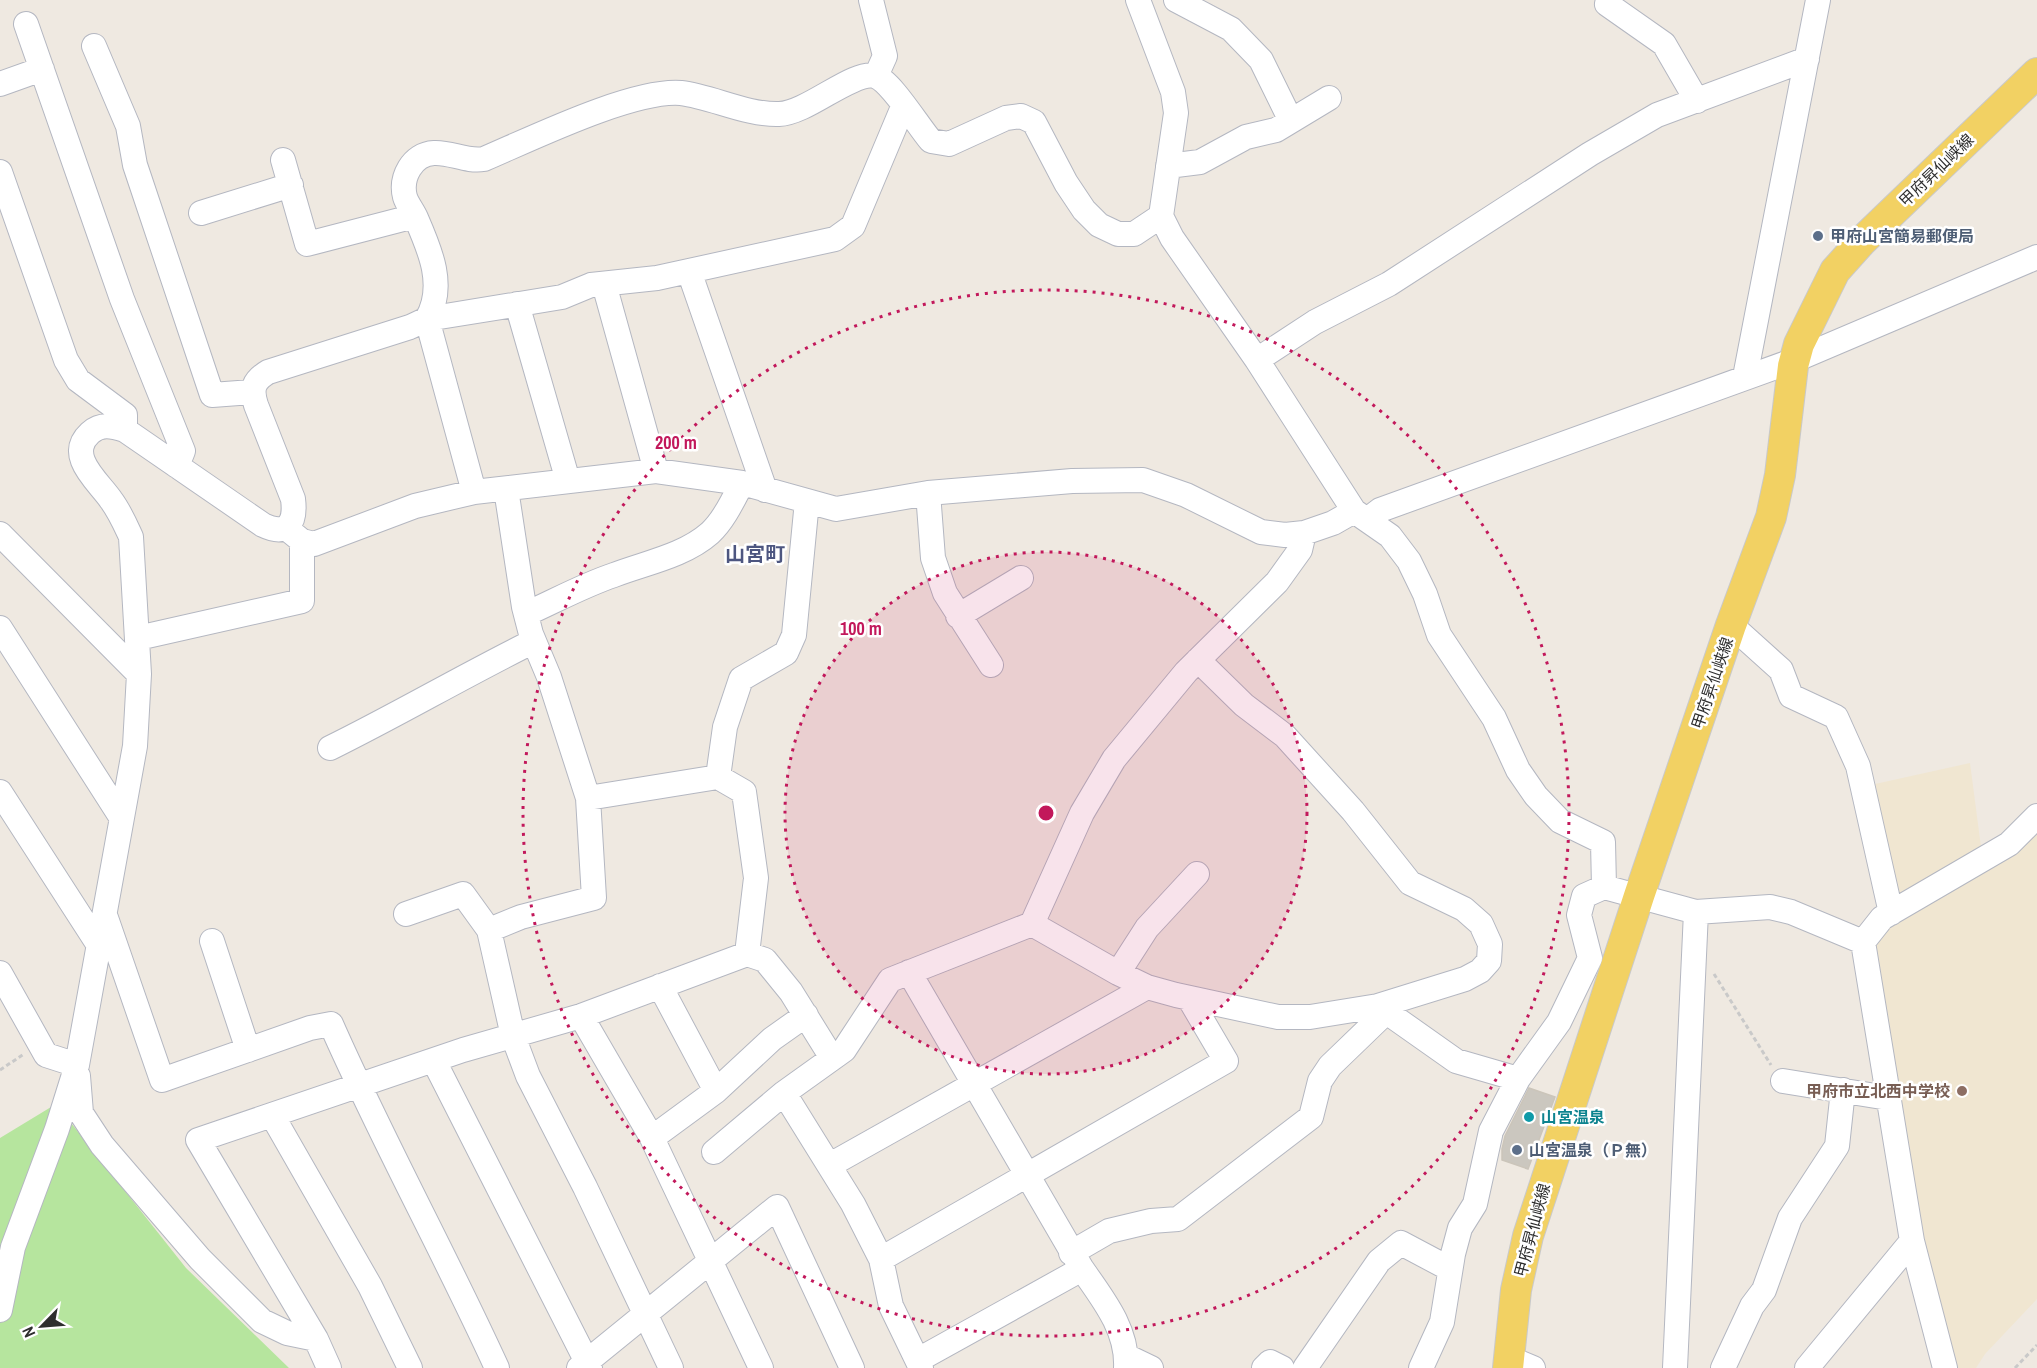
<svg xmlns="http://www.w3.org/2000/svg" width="2037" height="1368" viewBox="0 0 2037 1368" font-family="'Archivo Narrow','Noto Sans JP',sans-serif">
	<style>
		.education { fill: #f0e6d1 }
		.green { fill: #b6e59e }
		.building { fill: #cbc7bf; stroke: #cbc5ba; stroke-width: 1.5 }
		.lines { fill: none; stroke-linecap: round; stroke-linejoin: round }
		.minor-casing { stroke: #b4b7c1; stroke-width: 26 }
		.major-casing { stroke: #c9c9c9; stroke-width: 32 }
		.path { stroke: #c9c9c9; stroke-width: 3; stroke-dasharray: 4.5 3; stroke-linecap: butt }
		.minor { stroke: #fff; stroke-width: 24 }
		.major { stroke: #f2d163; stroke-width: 30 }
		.ring { fill: none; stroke: #c2185b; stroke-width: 3; stroke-dasharray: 3 6 }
		.service-dot { fill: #5c6f8a; stroke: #fff; stroke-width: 2 }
		.education-dot { fill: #8d6e63; stroke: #fff; stroke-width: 2 }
		.culture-dot { fill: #0f9aa8; stroke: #fff; stroke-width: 2 }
		.labels { text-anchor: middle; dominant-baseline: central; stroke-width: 5; stroke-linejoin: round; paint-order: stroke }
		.street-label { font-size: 16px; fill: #2e2e2e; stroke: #fff }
		.service-label { font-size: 16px; font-weight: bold; fill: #4e5e75; stroke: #fff; text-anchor: start }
		.education-label { font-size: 16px; font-weight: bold; fill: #785e54; stroke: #fff; text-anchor: end }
		.culture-label { font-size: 16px; font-weight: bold; fill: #0d838f; stroke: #fff; text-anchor: start }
		.quarter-label { font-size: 20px; font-weight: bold; fill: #4d5680; stroke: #fff }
		.centre { fill: #c2185b; stroke: #fff; stroke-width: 3 }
		.ring-label { font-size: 18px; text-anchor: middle; font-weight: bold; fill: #c2185b; stroke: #fff; stroke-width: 5; stroke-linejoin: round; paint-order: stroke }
	</style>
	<rect width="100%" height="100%" fill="#efe9e1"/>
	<!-- education -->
	<path class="education" d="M 1970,763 L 1981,847 L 1894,901 L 1866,786 Z
		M 2037,825 L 2037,1299 L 1985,1354 L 1976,1368 L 1945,1368 L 1863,942 Z"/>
	<!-- green -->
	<path class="green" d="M 56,1104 L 186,1268 L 289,1368 L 0,1368 L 0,1138 Z"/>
	<!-- building -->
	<path class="building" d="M 1529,1088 L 1555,1097 L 1528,1169 L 1502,1160 L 1502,1149 L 1505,1136 Z"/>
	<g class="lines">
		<!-- minor casing -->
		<g class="minor-casing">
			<path id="minor" d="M 871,0 L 885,56 L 876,76
				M 1138,0 L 1173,92 L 1176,113 L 1161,216 L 1172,238 L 1257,360 L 1354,511 L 1390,536 L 1409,561 L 1425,594 L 1439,635 L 1494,718 L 1518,770 L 1536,796 L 1560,821 L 1603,842 L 1604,887
				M 1176,0 L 1231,29 L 1261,60 L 1291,121
				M 1608,0 L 1607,4 L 1664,44 L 1697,101
				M 26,24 L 122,299 L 183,451 L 177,466
				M 94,46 L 128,126 L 135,165 L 212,395 L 252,392
				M 0,84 L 42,69
				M 283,160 L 307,244 L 415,216
				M 1168,166 L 1200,162 L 1246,137 L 1276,130 L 1329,98
				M 0,172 L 66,360 L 78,380 L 125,415 L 125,430
				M 201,213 L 291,185
				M 689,271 L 765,490
				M 604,284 L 656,471
				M 517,304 L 568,481
				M 1257,360 L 1315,322 L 1389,284 L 1590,154 L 1657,115 L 1807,59
				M 1745,377 L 1818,0
				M 474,492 L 427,319 L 562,297 L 591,285 L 657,278 L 835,239 L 853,226 L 903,107
				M 928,493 L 933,558 L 945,593 L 991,665
				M 1367,520 L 1380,510 L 1795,360 L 2037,257
				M 286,528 L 302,541 L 314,544 L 415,506 L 474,492 L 656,471 L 742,483 L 836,509 L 928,493 L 1072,481 L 1143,480 L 1186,495 L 1261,532 L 1285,535 L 1304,533 L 1333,523 L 1354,511
				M 0,534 L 139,674
				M 526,614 C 555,601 584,585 614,575 C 645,563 684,556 710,533 C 724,520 733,500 742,483
				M 958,616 L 1021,578
				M 1731,625 L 1781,670 L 1791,696 L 1836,717 L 1858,766 L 1891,913
				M 0,628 L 121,817
				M 138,638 L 302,601 L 302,541
				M 1198,660 L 1244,705 L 1285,736 L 1353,811 L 1410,883 L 1464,909 L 1481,924 L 1490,944 L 1489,961 L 1480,971 L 1465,979 L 1378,1006
				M 330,748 C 399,714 465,675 534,641
				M 718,777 L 725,727 L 741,679 L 786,653 L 794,635 L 807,501
				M 0,792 L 100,947
				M 588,798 L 718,777 L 744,792 L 756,878 L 747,954
				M 406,914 L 463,894 L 489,930 L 513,1036 L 528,1076 L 585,1187 L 671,1368
				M 106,918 L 162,1080 L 310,1028 L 331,1024 C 382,1140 444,1252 497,1368
				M 1032,924 L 1082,813 L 1114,759 L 1186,672 L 1277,582 L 1300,550 L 1304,533
				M 489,930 L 521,917 L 594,898 L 588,798 L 549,677 L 531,634 L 524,607 L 506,489
				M 212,941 L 248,1050
				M 1863,942 L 1882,918 L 2009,844 L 2037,816
				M 909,972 L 1082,1269 L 918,1360
				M 0,973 L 46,1055 L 77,1065
				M 1118,973 L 1147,928 L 1197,874
				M 660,986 L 716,1091
				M 581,1016 L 652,1138 L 761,1368
				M 434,1061 L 590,1368
				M 78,1076 L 81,1113 L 102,1145 L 200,1259 L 262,1321 L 287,1333 L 316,1339
				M 1783,1081 L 1888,1098
				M 272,1115 L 370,1286 L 410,1368
				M 652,1138 L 716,1091 L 772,1039 L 806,1015
				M 714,1152 L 784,1093
				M 830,1165 L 1147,987
				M 1071,1253 L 1109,1231 L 1151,1221 L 1178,1219 L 1311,1117 L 1320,1081 L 1330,1066 L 1386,1012
				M 881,1259 L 1226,1061 L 1189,998
				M 1082,1269 C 1103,1299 1128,1330 1126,1368
				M 0,1310 L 13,1247 L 57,1129 L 77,1065 L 135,746 L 139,674 L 131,537 C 125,524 120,512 111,500 C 99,482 65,456 90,433 C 101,423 112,426 125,430 L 263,525 C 288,537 296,522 293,499 L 256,405 C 251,389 253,381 268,372 L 410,327 L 427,319 C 446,286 430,250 416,218 C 413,211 407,204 405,197 C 400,178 412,154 434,153 C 451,152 466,162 484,159 C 531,139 633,89 681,93 C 713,97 746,115 779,114 C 808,113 853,70 875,76 C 891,81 918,126 931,141 L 949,144 L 1006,118 L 1021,116 L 1034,122 L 1066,183 L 1084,210 L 1099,225 L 1118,234 L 1134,234 L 1161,216
				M 1126,1356 L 1151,1368
				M 1509,1358 L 1533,1368
				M 329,1368 L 316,1339 L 198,1140 L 463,1050 L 581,1016 L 747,954 L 765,960 L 791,992 L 832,1058
				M 579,1368 L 777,1207 L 852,1368
				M 921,1368 L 891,1306 L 881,1259 L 853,1204 L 784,1093 L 844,1050 L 890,980 L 1032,924 L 1118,973 L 1147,987 L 1176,995 L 1278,1017 L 1310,1017 L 1378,1006 L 1456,1061 L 1518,1079
				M 1264,1368 L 1270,1362 L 1282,1368
				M 1305,1368 L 1379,1261 L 1401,1243 L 1450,1269
				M 1421,1368 L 1442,1322 L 1453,1254 L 1460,1228 L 1475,1204 L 1491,1131 L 1518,1079 L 1559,1022 L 1590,958 L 1579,915 L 1584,896 L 1604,887 L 1696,912 L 1770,907 L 1791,912 L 1863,942 L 1912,1241 L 1945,1368
				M 1675,1368 L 1696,912
				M 1723,1368 L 1752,1306 L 1764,1290 L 1790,1218 L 1837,1146 L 1843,1090
				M 1807,1368 L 1912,1241"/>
		</g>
		<!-- major casing -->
		<g class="major-casing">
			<path id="major" d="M 1508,1368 L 1516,1290 L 1528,1236 L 1639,896 L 1731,625 L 1771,517 L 1780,475 L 1793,366 L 1799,344 L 1835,271 L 1861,242 L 2037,73"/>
		</g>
		<!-- path -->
		<path class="path" d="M 1714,974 L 1771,1065
			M 0,1070 L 24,1054
			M 2015,1368 L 2037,1345"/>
		<!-- minor -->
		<use href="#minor" class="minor"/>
		<!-- major -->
		<use href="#major" class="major"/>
	</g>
	<!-- distance rings -->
	<circle cx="1046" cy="813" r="261" fill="#c2185b" fill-opacity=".12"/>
	<g class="ring">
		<circle cx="1046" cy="813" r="261"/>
		<circle cx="1046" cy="813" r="523"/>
	</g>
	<!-- markers -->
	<g class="service-dot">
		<circle cx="1818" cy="236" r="6"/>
		<circle cx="1517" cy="1150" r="6"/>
	</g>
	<circle class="education-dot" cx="1962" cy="1091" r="6"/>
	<circle class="culture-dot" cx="1529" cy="1117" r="6"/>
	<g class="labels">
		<!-- street labels -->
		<g class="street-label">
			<text transform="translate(1936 170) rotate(-44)">甲府昇仙峡線</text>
			<text transform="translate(1712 683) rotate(-71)">甲府昇仙峡線</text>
			<text transform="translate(1532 1230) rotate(-75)">甲府昇仙峡線</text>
		</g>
		<!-- service labels -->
		<g class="service-label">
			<text x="1830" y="236">甲府山宮簡易郵便局</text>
			<text x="1529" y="1150">山宮温泉（Ｐ無）</text>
		</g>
		<!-- education labels -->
		<g class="education-label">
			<text x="1950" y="1091">甲府市立北西中学校</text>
		</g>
		<!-- culture labels -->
		<g class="culture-label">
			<text x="1541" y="1117">山宮温泉</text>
		</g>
		<!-- quarter labels -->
		<g class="quarter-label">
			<text x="755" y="553">山宮町</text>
		</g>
	</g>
	<circle cx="1046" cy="813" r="9" class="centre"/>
	<g class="ring-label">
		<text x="676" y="449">200 m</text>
		<text x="861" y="635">100 m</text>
	</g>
	<!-- north arrow -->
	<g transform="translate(42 1326) rotate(245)" stroke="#ffffff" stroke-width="4.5" paint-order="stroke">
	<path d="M0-4.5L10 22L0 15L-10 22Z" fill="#2e2e2e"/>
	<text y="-9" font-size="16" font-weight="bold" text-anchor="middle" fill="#2e2e2e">N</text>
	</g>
</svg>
